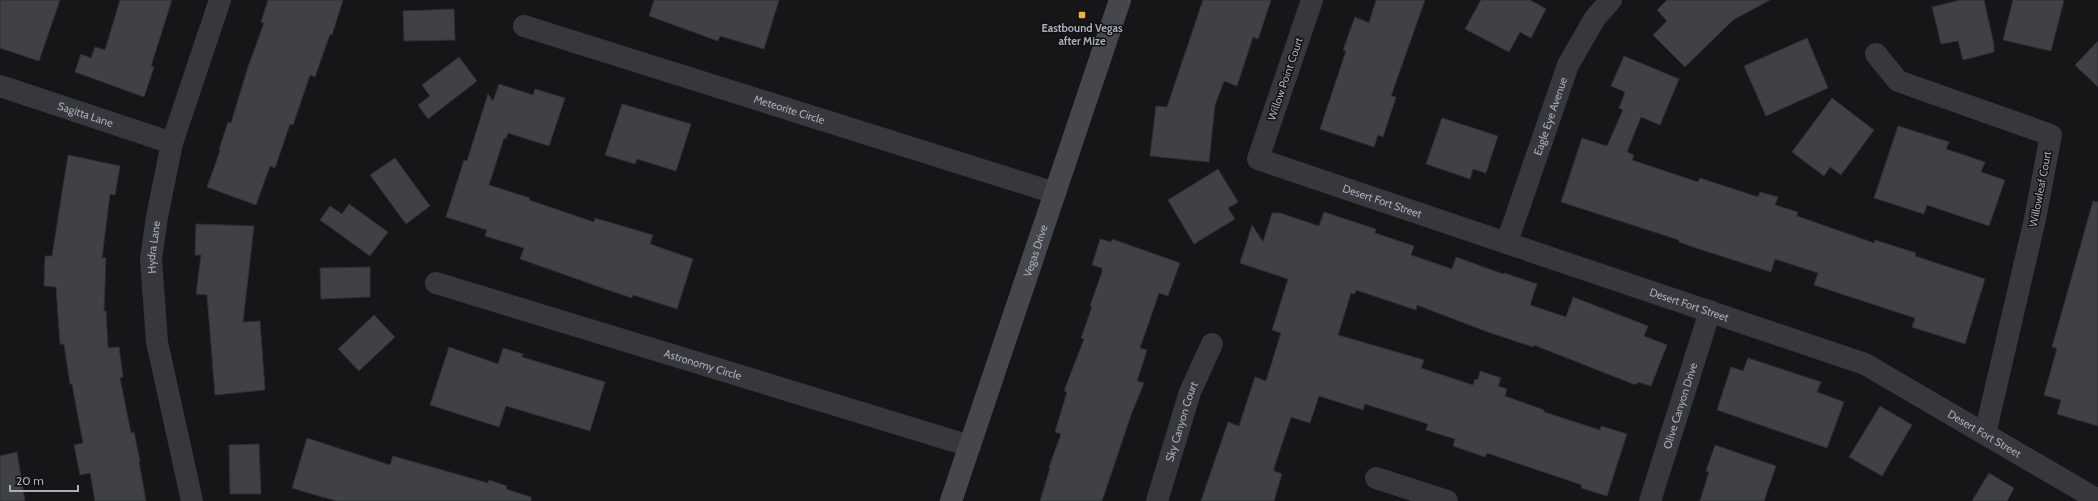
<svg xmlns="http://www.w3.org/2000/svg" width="2098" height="501" viewBox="0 0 2098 501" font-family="Cabin,sans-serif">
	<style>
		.building { fill: #404145; stroke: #303034 }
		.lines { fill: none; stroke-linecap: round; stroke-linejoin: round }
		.street { stroke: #37383d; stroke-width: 22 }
		.secondary { stroke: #45474d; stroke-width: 22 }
		.poi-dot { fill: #f2b134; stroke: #111113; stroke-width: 1.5 }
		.labels { text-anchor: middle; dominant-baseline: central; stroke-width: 3; stroke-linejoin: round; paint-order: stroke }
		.poi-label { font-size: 11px; font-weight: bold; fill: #a8adb8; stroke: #111113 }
		.street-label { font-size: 11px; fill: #a8adb8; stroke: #111113 }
	</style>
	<rect width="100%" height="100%" fill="#161618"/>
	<!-- building -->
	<path class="building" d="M 0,0 L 60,0 L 39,61 L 0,48 Z
		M 120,0 L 172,0 L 151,66 L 154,67 L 144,97 L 75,72 L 81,54 L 91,58 L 95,47 L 105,50 Z
		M 268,0 L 343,0 L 332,35 L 330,34 L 315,77 L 310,75 L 293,125 L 290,124 L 275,168 L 270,166 L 256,205 L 207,187 L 220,151 L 219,150 L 228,122 L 231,123 L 248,67 L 264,23 L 261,22 Z
		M 654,0 L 779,0 L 764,49 L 720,36 L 718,41 L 649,16 Z
		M 1203,0 L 1271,0 L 1258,39 L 1253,37 L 1237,86 L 1224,81 L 1215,105 L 1209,162 L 1150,156 L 1156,106 L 1167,107 Z
		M 1376,0 L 1425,0 L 1391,96 L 1396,97 L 1383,137 L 1378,135 L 1374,147 L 1320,129 L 1346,51 L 1343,50 L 1355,17 L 1369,23 Z
		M 1481,0 L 1530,0 L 1546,9 L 1531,38 L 1520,32 L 1509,52 L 1465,29 Z
		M 1667,0 L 1770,0 L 1733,20 L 1685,67 L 1653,35 L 1667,21 L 1657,10 Z
		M 1960,0 L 1984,0 L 1994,45 L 1994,52 L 1963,60 L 1958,41 L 1941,44 L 1932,7 Z
		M 2013,0 L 2064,0 L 2051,51 L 2003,40 Z
		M 454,9 L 455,40 L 404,41 L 403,11 Z
		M 1807,38 L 1828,88 L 1766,116 L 1744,66 Z
		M 2098,41 L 2098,87 L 2075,65 Z
		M 1624,56 L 1679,79 L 1660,125 L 1641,117 L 1627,152 L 1634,155 L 1632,160 L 1698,182 L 1700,178 L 1758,197 L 1760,192 L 1778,197 L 1775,205 L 1798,212 L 1797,216 L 1874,243 L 1875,240 L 1916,253 L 1915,256 L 1985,279 L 1965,344 L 1912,327 L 1915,318 L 1814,285 L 1818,273 L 1775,259 L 1771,272 L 1699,249 L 1679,242 L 1679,240 L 1561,202 L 1582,138 L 1607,146 L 1623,110 L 1619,108 L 1625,92 L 1611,86 Z
		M 459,57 L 477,81 L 428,119 L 418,105 L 430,96 L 422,85 Z
		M 499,84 L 533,95 L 535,89 L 565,98 L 549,146 L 508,133 L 506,139 L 504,138 L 489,185 L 530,198 L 529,200 L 594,222 L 595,218 L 653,235 L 650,244 L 693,259 L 677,309 L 633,295 L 632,298 L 611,291 L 520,259 L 524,248 L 485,236 L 487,230 L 446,217 L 464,160 L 467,161 L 488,94 L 493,101 Z
		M 1832,98 L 1874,130 L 1841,175 L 1830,167 L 1824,176 L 1792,152 Z
		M 622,104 L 691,124 L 676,171 L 637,159 L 635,164 L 605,155 Z
		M 1442,118 L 1498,136 L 1486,173 L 1473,169 L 1470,179 L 1426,164 Z
		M 1898,126 L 1949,142 L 1946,149 L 1985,162 L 1981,172 L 2005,180 L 1989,226 L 1927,205 L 1924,214 L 1874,198 Z
		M 68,155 L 120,166 L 115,195 L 110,194 L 102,258 L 106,258 L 104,311 L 106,311 L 108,348 L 119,347 L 123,377 L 120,378 L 131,433 L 134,432 L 140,461 L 139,462 L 146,501 L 95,501 L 90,473 L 80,475 L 74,445 L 83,443 L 72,384 L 70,384 L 64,344 L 60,344 L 56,287 L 44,286 L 45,256 L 52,256 Z
		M 395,158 L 430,206 L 406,224 L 370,175 Z
		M 1218,169 L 1238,202 L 1228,208 L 1235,219 L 1194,244 L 1168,200 Z
		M 2093,201 L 2098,202 L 2098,426 L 2057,414 L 2061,400 L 2044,395 L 2057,348 L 2052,347 Z
		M 349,204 L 388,232 L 370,256 L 320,220 L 330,206 L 342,214 Z
		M 1324,212 L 1376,229 L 1375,233 L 1414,246 L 1411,255 L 1452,269 L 1456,257 L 1503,274 L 1504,273 L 1537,284 L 1530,305 L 1566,317 L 1573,297 L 1648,326 L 1644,336 L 1667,345 L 1651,386 L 1638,382 L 1637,384 L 1633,384 L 1534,345 L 1533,347 L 1485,331 L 1417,305 L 1416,310 L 1356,290 L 1355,294 L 1351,293 L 1338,335 L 1424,360 L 1421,368 L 1473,385 L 1475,379 L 1478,380 L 1480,371 L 1501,378 L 1498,386 L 1507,389 L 1505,396 L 1544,410 L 1544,412 L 1600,430 L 1601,426 L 1627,434 L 1607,496 L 1581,488 L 1582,485 L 1487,453 L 1485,457 L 1453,446 L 1455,439 L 1426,430 L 1428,424 L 1365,404 L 1363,410 L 1319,396 L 1310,423 L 1291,417 L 1274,468 L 1274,471 L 1282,474 L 1274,501 L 1201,501 L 1228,422 L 1239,426 L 1255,377 L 1266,381 L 1281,333 L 1272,330 L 1288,279 L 1240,263 L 1252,225 L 1263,242 L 1272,213 L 1280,213 L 1319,226 Z
		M 196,224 L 254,226 L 243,322 L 260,321 L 265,390 L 215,395 L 207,295 L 196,294 L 201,255 L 195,255 Z
		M 1100,239 L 1111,242 L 1112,239 L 1180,263 L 1168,296 L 1159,293 L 1140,348 L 1147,350 L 1137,381 L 1144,383 L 1131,415 L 1102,501 L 1040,501 L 1050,468 L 1049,467 L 1061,434 L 1055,432 L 1067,392 L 1064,391 L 1084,339 L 1081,338 L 1092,307 L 1090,306 L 1102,272 L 1102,268 L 1092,265 Z
		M 370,267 L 370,297 L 321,299 L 320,268 Z
		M 374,315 L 395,337 L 359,371 L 338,349 Z
		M 449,347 L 498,364 L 503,348 L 523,354 L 522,357 L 605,382 L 590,431 L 506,406 L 499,427 L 430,405 Z
		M 1748,358 L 1821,382 L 1817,392 L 1844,402 L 1827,448 L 1717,410 L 1731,367 L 1743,371 Z
		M 1880,406 L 1912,425 L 1882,476 L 1849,457 Z
		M 307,438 L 390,465 L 393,456 L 488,483 L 489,480 L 507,486 L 506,489 L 531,497 L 531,501 L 337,501 L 322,497 L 292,488 Z
		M 259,444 L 261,494 L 230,494 L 229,445 Z
		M 1715,445 L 1776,466 L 1764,501 L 1700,501 L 1709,472 L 1706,471 Z
		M 17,452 L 25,501 L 0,501 L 0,456 Z
		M 1989,473 L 2014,488 L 2007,501 L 1972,501 Z"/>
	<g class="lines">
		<!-- street -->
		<g class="street">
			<path id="s1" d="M 1312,0 L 1258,159 L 1865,364 L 2098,500"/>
			<path id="s2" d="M 524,26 L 1055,193"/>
			<path d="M 1876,54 L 1898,81 L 2051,135 L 2035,219 L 1985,434"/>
			<path id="s3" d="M 0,86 L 172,143"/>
			<path id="s4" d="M 1507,242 L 1568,65 L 1595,18 L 1611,0"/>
			<path id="s5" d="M 436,283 L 970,446"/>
			<path d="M 1376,478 L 1447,501"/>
			<path id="s6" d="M 192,501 L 157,342 L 151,259 L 157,217 L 172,143 L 220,0"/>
			<path id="s7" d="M 1157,501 L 1190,392 L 1212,344"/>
			<path id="s8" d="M 1650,501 L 1710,311"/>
		</g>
		<!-- secondary -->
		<path class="secondary" id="s9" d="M 951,501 L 1120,0"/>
	</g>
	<!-- markers -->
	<rect class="poi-dot" x="1078" y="11" width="8" height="8" rx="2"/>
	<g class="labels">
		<!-- poi labels -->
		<g class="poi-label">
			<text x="1082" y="28">Eastbound Vegas<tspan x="1082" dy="13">after Mize</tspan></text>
		</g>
		<!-- street labels -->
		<g class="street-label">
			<text transform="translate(1285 79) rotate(-71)">Willow Point Court</text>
			<text stroke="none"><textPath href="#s2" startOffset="278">Meteorite Circle</textPath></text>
			<text stroke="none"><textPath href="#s3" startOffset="90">Sagitta Lane</textPath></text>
			<text stroke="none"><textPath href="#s4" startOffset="133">Eagle Eye Avenue</textPath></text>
			<text transform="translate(2040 189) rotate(-79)">Willowleaf Court</text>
			<text stroke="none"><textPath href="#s1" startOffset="299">Desert Fort Street</textPath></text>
			<text stroke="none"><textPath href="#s6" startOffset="258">Hydra Lane</textPath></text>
			<text stroke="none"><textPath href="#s9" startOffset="264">Vegas Drive</textPath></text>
			<text stroke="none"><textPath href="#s1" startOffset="623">Desert Fort Street</textPath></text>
			<text stroke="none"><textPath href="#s5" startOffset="279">Astronomy Circle</textPath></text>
			<text stroke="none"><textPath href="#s8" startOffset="100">Olive Canyon Drive</textPath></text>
			<text stroke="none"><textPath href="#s7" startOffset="83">Sky Canyon Court</textPath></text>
			<text stroke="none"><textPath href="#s1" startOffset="947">Desert Fort Street</textPath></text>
		</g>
	</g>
	<!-- scale -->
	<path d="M10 485v6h68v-6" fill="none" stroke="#a8adb8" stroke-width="2"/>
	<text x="16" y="485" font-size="12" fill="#a8adb8" stroke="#111113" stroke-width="3" paint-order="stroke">20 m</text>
</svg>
